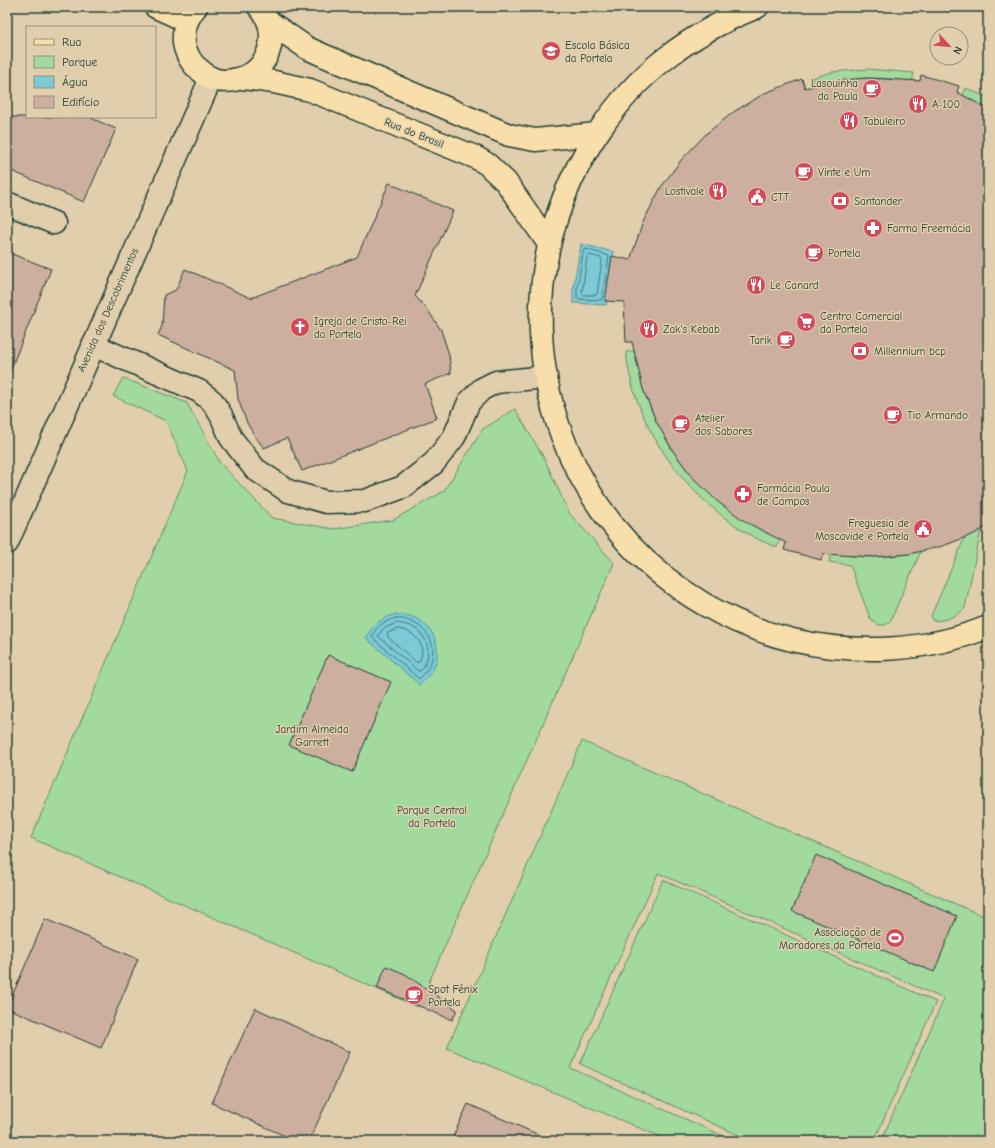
<svg xmlns="http://www.w3.org/2000/svg" width="995" height="1148" viewBox="0 0 995 1148" font-family="'Comic Neue',sans-serif">
	<style>
		.green { fill: #a2da9e; stroke: #608c69 }
		.water { fill: #7bcad7; stroke: #569296 }
		.lines { fill: none; stroke-linecap: round; stroke-linejoin: round }
		.shore { stroke: #447575; stroke-width: 1 }
		.building { fill: #cdafa0; stroke: #1f3d34 }
		.minor-casing { stroke: #1f3d34; stroke-width: 25 }
		.major-casing { stroke: #1f3d34; stroke-width: 25 }
		.minor { stroke: #e1ceac; stroke-width: 22 }
		.major { stroke: #f8deab; stroke-width: 22 }
		.labels { text-anchor: middle; dominant-baseline: central; stroke-width: 3; stroke-linejoin: round; paint-order: stroke }
		.poi-label { font-size: 11px; fill: #1f3d34; stroke: #e1ceac; text-anchor: start }
		.street-label { font-size: 11px; fill: #1f3d34; stroke: #e1ceac }
		.park-label { font-size: 11px; fill: #264539; stroke: #e1ceac }
	</style>
	<rect width="100%" height="100%" fill="#e1ceac"/>
	<filter id="ink" filterUnits="userSpaceOnUse"><feTurbulence type="fractalNoise" baseFrequency=".025" numOctaves="2"/><feDisplacementMap in="SourceGraphic" scale="8" xChannelSelector="R" yChannelSelector="G"/><feConvolveMatrix kernelMatrix="1 2 1 2 8 2 1 2 1" color-interpolation-filters="sRGB"/></filter>
	<g filter="url(#ink)">
		<!-- green -->
		<path class="green" d="M 868,69 L 914,73 L 912,82 C 879,75 846,78 814,86 L 812,78 L 832,72 Z
			M 966,88 L 988,98 L 988,109 L 963,96 Z
			M 635,351 L 643,389 L 656,421 L 673,451 L 693,478 L 780,539 L 777,547 C 760,542 743,531 729,521 C 675,481 633,420 626,352 Z
			M 123,378 L 187,403 L 220,463 L 272,518 L 334,529 L 393,520 L 444,491 L 483,429 L 515,409 L 544,458 L 569,513 L 614,563 L 418,1007 L 31,838 L 188,471 L 166,421 L 113,396 Z
			M 981,530 L 965,608 C 960,615 941,623 932,620 L 931,616 L 965,537 Z
			M 921,551 L 890,622 C 882,628 876,625 870,618 L 850,565 L 829,562 L 831,553 C 860,559 892,558 921,551 Z
			M 582,741 L 988,918 L 988,933 L 984,943 L 988,945 L 988,1141 L 881,1141 L 944,999 L 658,873 L 570,1068 L 735,1141 L 671,1141 L 447,1048 Z
			M 663,880 L 936,1002 L 874,1141 L 752,1141 L 580,1064 Z"/>
		<!-- water -->
		<path class="water" d="M 581,244 L 614,252 L 611,263 L 606,305 L 573,303 L 573,289 Z
			M 396,614 C 402,615 409,615 415,618 C 436,627 444,654 431,673 C 428,677 423,681 420,685 L 366,638 C 373,624 382,618 396,614 Z"/>
		<g class="lines">
			<!-- shore -->
			<path class="shore" d="M 586,249 L 609,256 L 602,299 L 600,300 L 579,299 L 577,298 L 577,289 L 583,253 L 584,250 Z
				M 590,255 L 601,258 L 602,260 L 597,294 L 596,295 L 584,295 L 582,293 L 587,257 Z
				M 396,618 C 430,621 446,653 420,678 L 418,678 L 372,637 C 375,626 386,621 396,618 Z
				M 397,623 C 403,624 410,625 416,629 C 430,639 432,659 420,671 L 418,671 L 378,636 L 383,629 Z
				M 398,629 C 415,631 428,645 419,662 L 416,662 L 387,636 L 388,633 Z"/>
		</g>
		<!-- building -->
		<path class="building" d="M 921,75 L 959,86 L 957,92 L 988,109 L 988,526 L 974,534 L 943,546 L 909,554 L 875,557 L 823,554 L 821,560 L 784,550 L 786,543 L 746,522 L 718,502 L 693,478 L 673,451 L 656,421 L 643,389 L 632,342 L 626,342 L 624,302 L 605,301 L 612,256 L 630,260 L 643,222 L 661,187 L 682,159 L 707,133 L 735,111 L 765,93 L 802,79 L 805,88 L 834,81 L 866,78 L 920,81 Z
			M 7,117 L 89,117 L 116,129 L 84,202 L 7,169 Z
			M 389,183 L 453,211 L 415,296 L 427,309 L 441,330 L 449,355 L 451,373 L 425,384 L 437,418 L 302,471 L 287,438 L 264,448 L 256,438 L 247,423 L 238,399 L 235,370 L 158,335 L 162,326 L 164,295 L 176,290 L 185,269 L 251,298 L 357,257 Z
			M 7,252 L 51,269 L 8,376 L 7,376 Z
			M 328,655 L 391,682 L 352,772 L 289,745 Z
			M 816,855 L 957,916 L 934,972 L 792,911 Z
			M 45,919 L 138,959 L 101,1048 L 7,1008 Z
			M 386,966 L 405,974 L 457,1010 L 452,1020 L 377,988 Z
			M 255,1008 L 350,1052 L 309,1141 L 296,1141 L 212,1103 Z
			M 468,1104 L 553,1141 L 451,1141 Z"/>
		<g class="lines">
			<!-- minor casing -->
			<g class="minor-casing">
				<path id="minor" d="M 7,203 L 54,223
					M 93,345 L 199,391 L 212,401 L 221,415 L 231,438 L 255,469 L 288,491 L 326,502 L 365,501 L 403,487 L 434,463 L 454,437 L 469,402 L 482,389 L 496,382 L 546,377
					M 7,543 L 211,78"/>
			</g>
			<!-- major casing -->
			<g class="major-casing">
				<path id="major" d="M 156,7 L 187,21
					M 196,7 C 187,17 183,30 184,43 C 186,54 192,65 201,71 C 204,73 207,77 211,78 C 219,82 230,81 238,79 C 263,74 276,47 269,23 C 267,17 263,11 259,7
					M 757,7 C 724,20 694,36 666,58 C 640,78 617,104 599,131 C 512,260 523,427 628,543 C 671,590 730,625 792,640 C 857,655 926,652 988,627
					M 268,21 L 307,48 L 325,56 L 509,135 L 535,140 L 597,134
					M 244,78 L 274,82 L 310,90 L 475,157 L 487,164 L 506,182 L 549,244"/>
			</g>
			<!-- minor -->
			<use href="#minor" class="minor"/>
			<!-- major -->
			<use href="#major" class="major"/>
		</g>
	</g>
	<!-- icons -->
	<defs>
		<g id="school-disc" transform="scale(1)"><circle r="9.5" fill="#d1495b" stroke="#e1ceac"/><path d="M0-5L7-2L0 1L-7-2ZM-4 1L0 2.5L4 1V4Q0 6-4 4Z" fill="#fff"/></g>
		<g id="cafe-disc" transform="scale(1)"><circle r="9.5" fill="#d1495b" stroke="#e1ceac"/><path d="M-5.5-4.5H6V0H3Q3 3.5 0 3.5H-2.5Q-5.5 3.5-5.5 0ZM3-3.2v2h1.7v-2ZM-6 4.5H4V6H-6Z" fill="#fff"/></g>
		<g id="restaurant-disc" transform="scale(1)"><circle r="9.5" fill="#d1495b" stroke="#e1ceac"/><path d="M-5-6h1v4h1v-4h1v4h1v-4h1v5L-1.5 .5V6h-2V.5L-5-1ZM5-6V6H3V1.5H1.5Q1.5-4 5-6Z" fill="#fff"/></g>
		<g id="civic-disc" transform="scale(1)"><circle r="9.5" fill="#d1495b" stroke="#e1ceac"/><path d="M-.6-6.5H3V-4.5H.6V-3L4-1V1h2V6H-6V1h2V-1L-.6-3ZM-1.2 2.5V6h2.4V2.5Z" fill="#fff"/></g>
		<g id="bank-disc" transform="scale(1)"><circle r="9.5" fill="#d1495b" stroke="#e1ceac"/><path d="M-6-4H6V4H-6ZM0-2.3a2.3 2.3 0 1 0 0 4.6a2.3 2.3 0 1 0 0-4.6Z" fill="#fff"/></g>
		<g id="pharmacy-disc" transform="scale(1)"><circle r="9.5" fill="#d1495b" stroke="#e1ceac"/><path d="M-2-6h4v4h4v4h-4v4h-4v-4h-4v-4h4Z" fill="#fff"/></g>
		<g id="supermarket-disc" transform="scale(1)"><circle r="9.5" fill="#d1495b" stroke="#e1ceac"/><path d="M-6-5.5h2.5l.6 2H6L4.5 2H-2.5L-4.4-4H-6ZM-1.5 3.2a1.3 1.3 0 1 0 .1 0ZM3 3.2a1.3 1.3 0 1 0 .1 0Z" fill="#fff"/></g>
		<g id="church-disc" transform="scale(1)"><circle r="9.5" fill="#d1495b" stroke="#e1ceac"/><path d="M-1.2-6h2.4v3.5h3.3v2.4h-3.3V6h-2.4V-.1h-3.3v-2.4h3.3Z" fill="#fff"/></g>
		<g id="stadium-disc" transform="scale(1)"><circle r="9.5" fill="#d1495b" stroke="#e1ceac"/><path d="M0-5a6.5 5 0 1 0 0 10a6.5 5 0 1 0 0-10ZM-3.5-1.8h7v3.6h-7Z" fill="#fff"/></g>
	</defs>
	<g fill-rule="evenodd">
		<use href="#school-disc" x="551" y="51"/>
		<use href="#cafe-disc" x="872" y="89"/>
		<use href="#restaurant-disc" x="918" y="104"/>
		<use href="#restaurant-disc" x="849" y="121"/>
		<use href="#cafe-disc" x="804" y="172"/>
		<use href="#restaurant-disc" x="718" y="191"/>
		<use href="#civic-disc" x="757" y="197"/>
		<use href="#bank-disc" x="840" y="201"/>
		<use href="#pharmacy-disc" x="873" y="228"/>
		<use href="#cafe-disc" x="814" y="253"/>
		<use href="#restaurant-disc" x="756" y="285"/>
		<use href="#supermarket-disc" x="806" y="322"/>
		<use href="#church-disc" x="300" y="327"/>
		<use href="#restaurant-disc" x="649" y="329"/>
		<use href="#cafe-disc" x="786" y="340"/>
		<use href="#bank-disc" x="860" y="351"/>
		<use href="#cafe-disc" x="893" y="415"/>
		<use href="#cafe-disc" x="681" y="424"/>
		<use href="#pharmacy-disc" x="743" y="494"/>
		<use href="#civic-disc" x="923" y="529"/>
		<use href="#stadium-disc" x="895" y="938"/>
		<use href="#cafe-disc" x="414" y="995"/>
	</g>
	<g class="labels">
		<!-- poi labels -->
		<g class="poi-label">
			<text x="565" y="45">Escola Básica<tspan x="565" dy="13">da Portela</tspan></text>
			<text x="858" y="83" text-anchor="end">Lasouinha<tspan x="858" dy="13">da Paula</tspan></text>
			<text x="932" y="104">A-100</text>
			<text x="863" y="121">Tabuleiro</text>
			<text x="818" y="172">Vinte e Um</text>
			<text x="704" y="191" text-anchor="end">Lostivale</text>
			<text x="771" y="197">CTT</text>
			<text x="854" y="201">Santander</text>
			<text x="887" y="228">Farma Freemácia</text>
			<text x="828" y="253">Portela</text>
			<text x="770" y="285">Le Canard</text>
			<text x="820" y="316">Centro Comercial<tspan x="820" dy="13">da Portela</tspan></text>
			<text x="314" y="321">Igreja de Cristo-Rei<tspan x="314" dy="13">da Portela</tspan></text>
			<text x="663" y="329">Zak's Kebab</text>
			<text x="772" y="340" text-anchor="end">Tarik</text>
			<text x="874" y="351">Millennium bcp</text>
			<text x="907" y="415">Tio Armando</text>
			<text x="695" y="418">Atelier<tspan x="695" dy="13">dos Sabores</tspan></text>
			<text x="757" y="488">Farmácia Paula<tspan x="757" dy="13">de Campos</tspan></text>
			<text x="909" y="523" text-anchor="end">Freguesia de<tspan x="909" dy="13">Moscavide e Portela</tspan></text>
			<text x="881" y="932" text-anchor="end">Associação de<tspan x="881" dy="13">Moradores da Portela</tspan></text>
			<text x="428" y="989">Spot Fénix<tspan x="428" dy="13">Portela</tspan></text>
		</g>
		<!-- street labels -->
		<g class="street-label">
			<text transform="translate(414 133) rotate(22)">Rua do Brasil</text>
			<text transform="translate(108 310) rotate(-66)">Avenida dos Descobrimentos</text>
		</g>
		<!-- park labels -->
		<g class="park-label">
			<text x="312" y="729">Jardim Almeida<tspan x="312" dy="13">Garrett</tspan></text>
			<text x="432" y="810">Parque Central<tspan x="432" dy="13">da Portela</tspan></text>
		</g>
	</g>
	<!-- margin -->
	<rect width="995" height="1148" fill="none" stroke="#e1ceac" stroke-width="24"/>
	<rect x="12" y="12" width="971" height="1124" fill="none" stroke="#1f3d34" stroke-width="1.5" filter="url(#ink)"/>
	<!-- legend -->
	<rect x="26" y="26" width="130" height="92" fill="#e1ceac" stroke="#93947c"/>
	<rect x="34" y="39" width="20" height="6" fill="#f8deab" stroke="#93947c"/>
	<text x="62" y="46" font-size="12" fill="#1f3d34">Rua</text>
	<rect x="34" y="56" width="20" height="12" fill="#a2da9e" stroke="#93947c"/>
	<text x="62" y="66" font-size="12" fill="#1f3d34">Parque</text>
	<rect x="34" y="76" width="20" height="12" fill="#7bcad7" stroke="#93947c"/>
	<text x="62" y="86" font-size="12" fill="#1f3d34">Água</text>
	<rect x="34" y="96" width="20" height="12" fill="#cdafa0" stroke="#93947c"/>
	<text x="62" y="106" font-size="12" fill="#1f3d34">Edifício</text>
	<!-- north arrow -->
	<g transform="translate(949 46) rotate(117)"><circle r="19" fill="#e1ceac" stroke="#93947c"/>
	<path d="M0-3L7 15L0 10L-7 15Z" fill="#d1495b"/>
	<text y="-6" font-size="11" font-weight="bold" text-anchor="middle" fill="#1f3d34">N</text>
	</g>
</svg>
